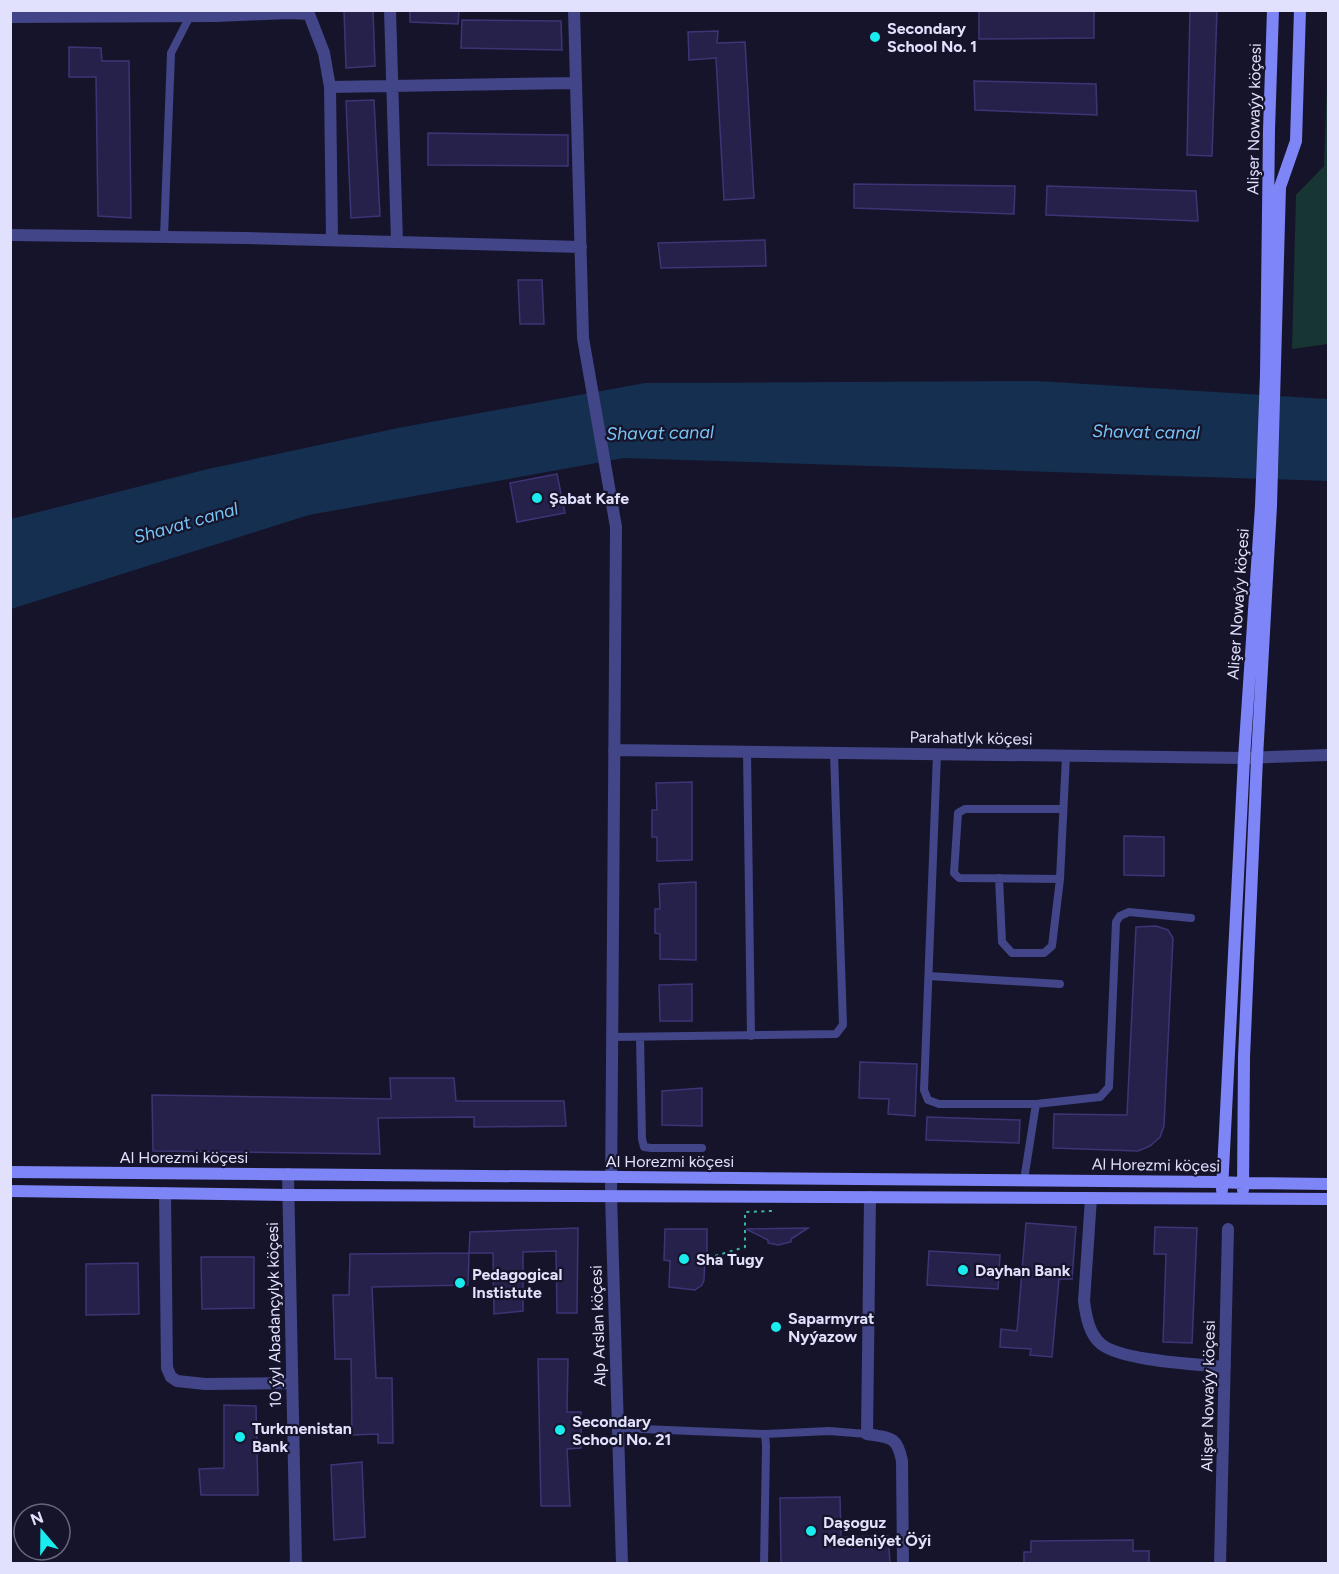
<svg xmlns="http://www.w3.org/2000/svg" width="1339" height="1574" viewBox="0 0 1339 1574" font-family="Figtree,sans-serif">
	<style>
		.pitch { fill: #173532 }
		.water { fill: #142f4f }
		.building { fill: #26214b; stroke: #3c3575; stroke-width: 1.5 }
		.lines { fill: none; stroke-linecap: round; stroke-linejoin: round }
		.path { stroke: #3bb7a5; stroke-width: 2; stroke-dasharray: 3 4.5; stroke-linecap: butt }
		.lane { stroke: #424587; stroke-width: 8 }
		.street { stroke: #424587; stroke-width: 12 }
		.secondary { stroke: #7e85f6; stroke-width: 12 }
		.poi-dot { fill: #1aebef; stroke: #16142b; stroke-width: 2 }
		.labels { text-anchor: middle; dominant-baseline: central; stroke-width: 4.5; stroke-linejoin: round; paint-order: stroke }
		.poi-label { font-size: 16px; font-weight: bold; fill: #e1e0fd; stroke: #16142b; text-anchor: start }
		.street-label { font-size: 16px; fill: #e1e0fd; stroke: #16142b }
		.water-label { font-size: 18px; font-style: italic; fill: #76c5f5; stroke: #16142b }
	</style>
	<rect width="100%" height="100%" fill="#16142b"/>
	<!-- pitch -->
	<path class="pitch" d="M 1328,53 L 1328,344 L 1292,349 L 1296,195 L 1324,166 Z"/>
	<!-- water -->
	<path class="water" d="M 1037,381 L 1328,399 L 1328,481 L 624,458 L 309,515 L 11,609 L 11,519 L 208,469 L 398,428 L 645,383 Z"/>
	<!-- building -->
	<path class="building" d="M 344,10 L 373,10 L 375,66 L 346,68 Z
		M 410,10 L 459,10 L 458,24 L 410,22 Z
		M 979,10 L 1094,10 L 1094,38 L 979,39 Z
		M 1190,10 L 1217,10 L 1212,156 L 1187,155 Z
		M 462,20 L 561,21 L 562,50 L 461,48 Z
		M 718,31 L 717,43 L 745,42 L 754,198 L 724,200 L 716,58 L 689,60 L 688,32 Z
		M 69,47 L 101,48 L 102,61 L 129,61 L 131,218 L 98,216 L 96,77 L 69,77 Z
		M 974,81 L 1096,84 L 1097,115 L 975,110 Z
		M 374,100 L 380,216 L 351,218 L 346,101 Z
		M 428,133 L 568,135 L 568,166 L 428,165 Z
		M 854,184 L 1015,186 L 1014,214 L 854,208 Z
		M 1047,186 L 1196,191 L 1198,221 L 1046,215 Z
		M 765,240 L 766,266 L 661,268 L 658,243 Z
		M 518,280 L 542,280 L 544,324 L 520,324 Z
		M 557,474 L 565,513 L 517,522 L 510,483 Z
		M 692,782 L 692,860 L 657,861 L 657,837 L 652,837 L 652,810 L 657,810 L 656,783 Z
		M 1124,836 L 1164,837 L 1164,876 L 1124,875 Z
		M 696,882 L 696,960 L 660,959 L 660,934 L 655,933 L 655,909 L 660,909 L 659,884 Z
		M 1156,926 L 1168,930 L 1173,938 L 1164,1126 L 1160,1137 L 1150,1146 L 1138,1151 L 1053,1148 L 1054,1114 L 1127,1115 L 1136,927 Z
		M 692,984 L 692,1021 L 660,1021 L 659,985 Z
		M 860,1062 L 917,1064 L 915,1116 L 888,1114 L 889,1099 L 859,1098 Z
		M 390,1078 L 454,1078 L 456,1101 L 564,1101 L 566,1126 L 474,1127 L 474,1117 L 378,1118 L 380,1154 L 153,1151 L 152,1095 L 391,1099 Z
		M 702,1088 L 702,1126 L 662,1125 L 662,1091 Z
		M 927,1117 L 1020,1120 L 1019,1143 L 926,1140 Z
		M 1026,1223 L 1076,1227 L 1072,1279 L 1059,1279 L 1052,1357 L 1030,1355 L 1031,1349 L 1000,1347 L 1001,1329 L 1017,1331 Z
		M 1155,1227 L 1197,1228 L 1192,1343 L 1163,1342 L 1166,1254 L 1154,1254 Z
		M 578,1228 L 577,1313 L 557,1313 L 556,1251 L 523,1252 L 523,1311 L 494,1314 L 493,1253 L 469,1253 L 470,1232 Z
		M 808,1228 L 791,1239 L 791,1242 L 778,1245 L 768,1243 L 768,1240 L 746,1229 Z
		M 665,1229 L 707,1229 L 707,1253 L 705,1258 L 704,1280 L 702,1285 L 695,1290 L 669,1287 L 670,1261 L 664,1260 Z
		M 929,1251 L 1000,1255 L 998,1289 L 927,1285 Z
		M 469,1253 L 468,1285 L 372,1287 L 376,1378 L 392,1378 L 393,1443 L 378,1443 L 378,1434 L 352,1435 L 351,1359 L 335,1359 L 333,1295 L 349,1295 L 350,1254 Z
		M 201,1257 L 254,1257 L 254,1308 L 202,1309 Z
		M 138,1263 L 139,1314 L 86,1315 L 86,1264 Z
		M 538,1359 L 568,1359 L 567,1412 L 581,1412 L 581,1448 L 567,1449 L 570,1506 L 541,1506 Z
		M 224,1405 L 256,1406 L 258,1495 L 201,1495 L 199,1469 L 224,1468 Z
		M 362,1462 L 365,1537 L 334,1540 L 331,1465 Z
		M 840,1497 L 841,1537 L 888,1536 L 890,1563 L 781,1563 L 780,1498 Z
		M 1133,1540 L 1133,1551 L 1149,1551 L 1149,1563 L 1024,1563 L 1024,1552 L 1031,1552 L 1031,1541 Z"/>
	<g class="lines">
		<!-- path -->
		<path class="path" d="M 708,1258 L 745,1247 L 745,1212 L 772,1211 L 772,1209"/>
		<!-- lane -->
		<path class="lane" d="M 164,237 L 171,53 L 190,16
			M 747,752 L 751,1036
			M 937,754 L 924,1090 L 928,1100 L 939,1104 L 1036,1104
			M 1063,809 L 965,809 L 958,813 L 954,873 L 959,878 L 1060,879 L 1066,756
			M 999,878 L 1002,942 L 1012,953 L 1044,953 L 1052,946 L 1060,879
			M 929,976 L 1060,984
			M 612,1037 L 836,1034 L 843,1025 L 834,753
			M 640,1037 L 642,1139 L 644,1147 L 651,1148 L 702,1148
			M 1024,1180 L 1036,1104 L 1100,1097 L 1109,1087 L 1116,922 L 1120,916 L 1129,912 L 1191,918
			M 618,1428 L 765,1434 L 766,1446 L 764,1564
			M 765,1434 L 829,1431 L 867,1434"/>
		<!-- street -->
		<path class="street" d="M 390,10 L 397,242
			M 574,10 L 583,338 L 616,527 L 611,1195 L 622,1564
			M 10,17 L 216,16 L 289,13 L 309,14 L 324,53 L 330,87 L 576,83
			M 330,87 L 332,240
			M 10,235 L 246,238 L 581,247
			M 614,750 L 1244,758 L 1328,755
			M 288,1174 L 296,1564
			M 165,1193 L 167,1368 L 171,1377 L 177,1381 L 205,1384 L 292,1383
			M 870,1197 L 867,1434 C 891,1438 897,1436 902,1461 L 903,1564
			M 1091,1198 L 1084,1301 C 1086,1316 1089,1334 1101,1344 C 1122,1361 1196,1364 1225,1367
			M 1220,1564 L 1228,1229"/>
		<!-- secondary -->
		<path class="secondary" d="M 10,1172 L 1218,1182 L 1243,1183 L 1328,1184
			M 1222,1190 L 1244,758 L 1261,506 L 1266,375 L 1269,130 L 1273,10
			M 1243,1190 L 1244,1057 L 1257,758 L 1271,506 L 1280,187 L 1296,141 L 1300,10
			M 10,1191 L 288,1195 L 1328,1199"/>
	</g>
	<!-- markers -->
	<g class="poi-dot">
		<circle cx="875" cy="37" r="6"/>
		<circle cx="537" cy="498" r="6"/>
		<circle cx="684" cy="1259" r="6"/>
		<circle cx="963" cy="1270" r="6"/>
		<circle cx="460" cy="1283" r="6"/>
		<circle cx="776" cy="1327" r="6"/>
		<circle cx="560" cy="1430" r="6"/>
		<circle cx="240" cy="1437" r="6"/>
		<circle cx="811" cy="1531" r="6"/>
	</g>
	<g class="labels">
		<!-- poi labels -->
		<g class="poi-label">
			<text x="887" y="28">Secondary<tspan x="887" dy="18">School No. 1</tspan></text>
			<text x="549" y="498">Şabat Kafe</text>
			<text x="696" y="1259">Sha Tugy</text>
			<text x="975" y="1270">Dayhan Bank</text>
			<text x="472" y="1274">Pedagogical<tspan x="472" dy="18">Instistute</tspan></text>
			<text x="788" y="1318">Saparmyrat<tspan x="788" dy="18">Nyýazow</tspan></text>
			<text x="572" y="1421">Secondary<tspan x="572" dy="18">School No. 21</tspan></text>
			<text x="252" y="1428">Turkmenistan<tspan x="252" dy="18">Bank</tspan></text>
			<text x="823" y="1522">Daşoguz<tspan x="823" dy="18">Medeniýet Öýi</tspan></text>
		</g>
		<!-- street labels -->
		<g class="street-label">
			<text transform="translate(1254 119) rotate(-89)">Alişer Nowaýy köçesi</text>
			<text transform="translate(1238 604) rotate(-86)">Alişer Nowaýy köçesi</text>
			<text transform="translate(971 738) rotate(1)">Parahatlyk köçesi</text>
			<text x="184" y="1157">Al Horezmi köçesi</text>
			<text x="670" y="1161">Al Horezmi köçesi</text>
			<text transform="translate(1156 1165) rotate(1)">Al Horezmi köçesi</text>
			<text transform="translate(274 1315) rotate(-91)">10 ýyl Abadançylyk köçesi</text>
			<text transform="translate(598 1326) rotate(-92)">Alp Arslan köçesi</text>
			<text transform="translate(1208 1396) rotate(-89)">Alişer Nowaýy köçesi</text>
		</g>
		<!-- water labels -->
		<g class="water-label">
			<text transform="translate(1146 432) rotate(1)">Shavat canal</text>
			<text transform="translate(660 433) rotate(-1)">Shavat canal</text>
			<text transform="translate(186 523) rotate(-16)">Shavat canal</text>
		</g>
	</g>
	<!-- border -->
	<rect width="1339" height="1574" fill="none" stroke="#e1e0fd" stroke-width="24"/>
	<!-- north arrow -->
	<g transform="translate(42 1532) rotate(340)"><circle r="28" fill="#16142b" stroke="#67667f" stroke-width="1.5"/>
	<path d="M0-4.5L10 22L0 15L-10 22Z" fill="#1aebef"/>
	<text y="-9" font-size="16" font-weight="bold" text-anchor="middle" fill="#e1e0fd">N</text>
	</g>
</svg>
